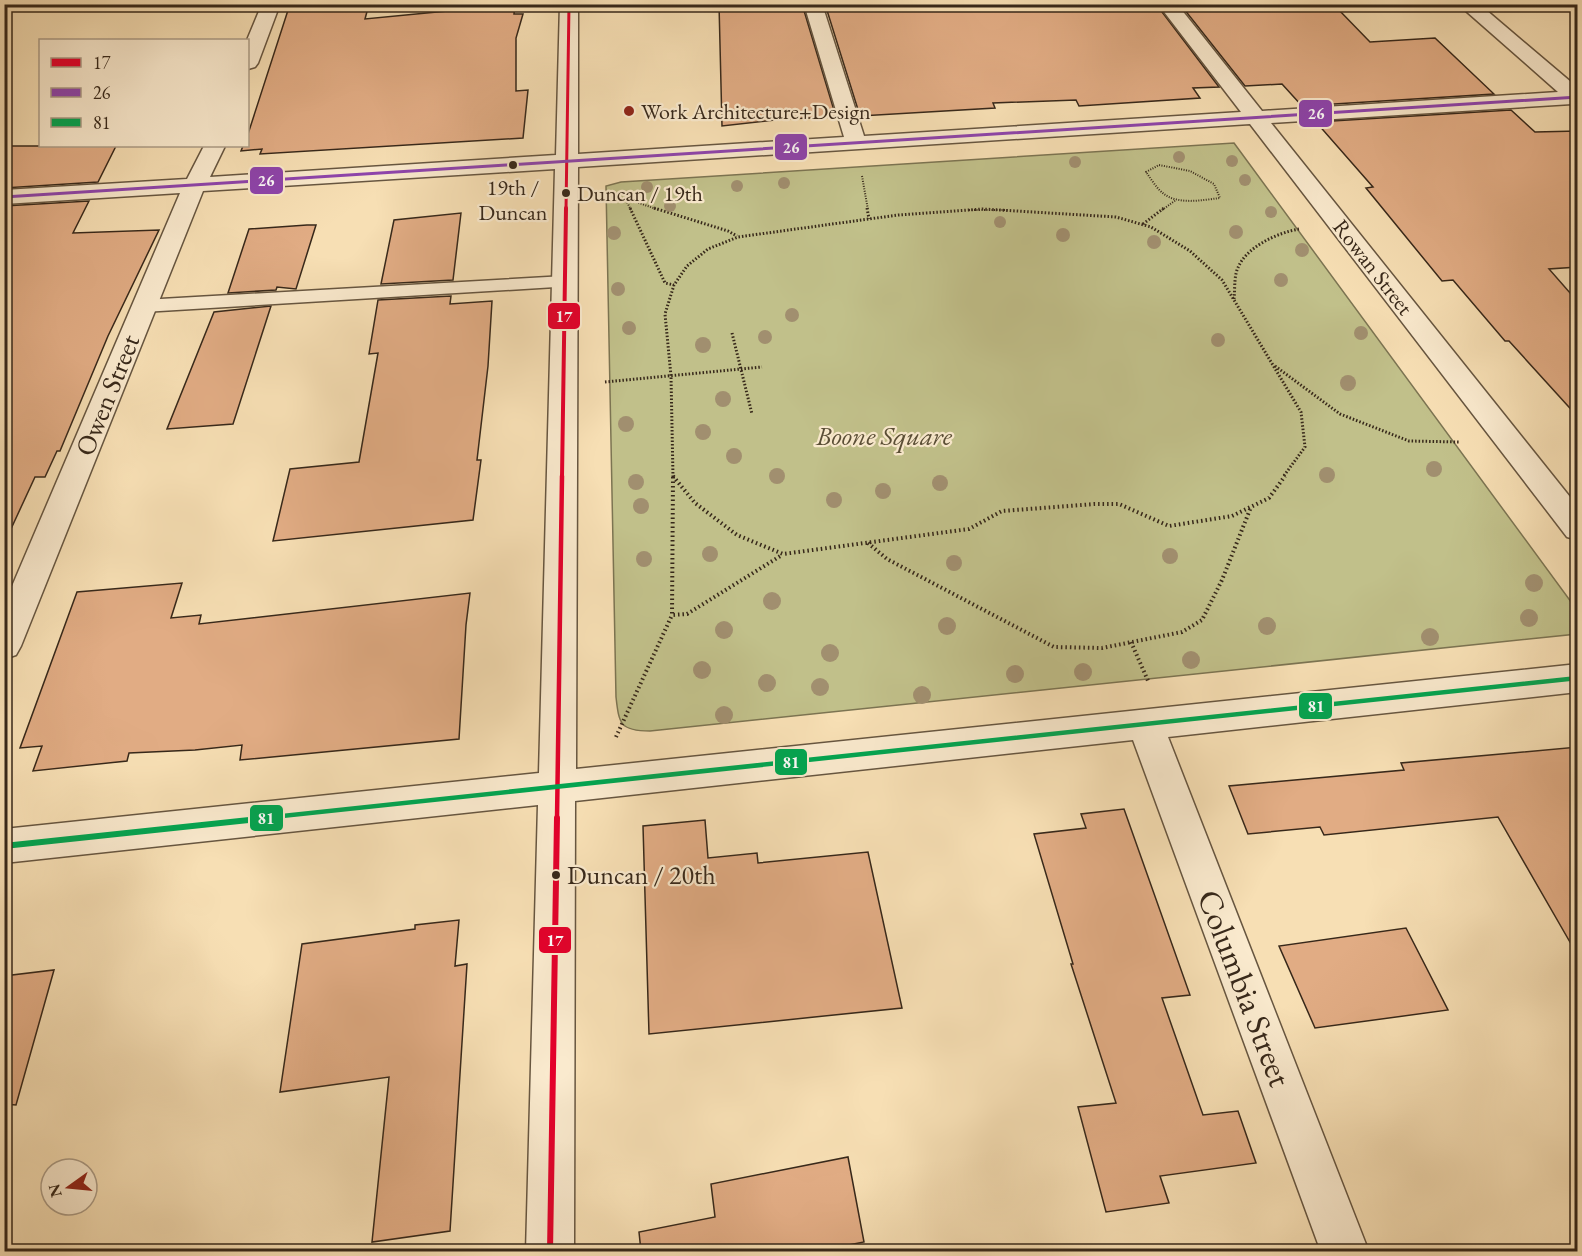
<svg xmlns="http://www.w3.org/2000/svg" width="1582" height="1256" viewBox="0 0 1582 1256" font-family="'EB Garamond',serif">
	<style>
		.green { fill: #c1c08a; stroke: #7c7452; stroke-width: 1.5 }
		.building { fill: #e1ac84; stroke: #37281a; stroke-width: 1.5 }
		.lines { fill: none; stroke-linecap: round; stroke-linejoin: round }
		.lane-casing { stroke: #675640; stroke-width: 3 }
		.street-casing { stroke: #675640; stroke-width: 3 }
		.path-far2 { stroke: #37281a; stroke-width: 2; stroke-dasharray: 1 1.5; stroke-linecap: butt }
		.path-far1 { stroke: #37281a; stroke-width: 3; stroke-dasharray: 1.5 2; stroke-linecap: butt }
		.path { stroke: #37281a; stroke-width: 4; stroke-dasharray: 1.5 3; stroke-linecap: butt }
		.lane { fill: #faeace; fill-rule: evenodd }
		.street { fill: #faeace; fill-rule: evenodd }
		.bus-1-far3-casing { stroke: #faeace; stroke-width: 6 }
		.bus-1-far2-casing { stroke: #faeace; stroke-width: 8 }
		.bus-1-far1-casing { stroke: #faeace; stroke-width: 9 }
		.bus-1-casing { stroke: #faeace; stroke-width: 10 }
		.bus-2-casing { stroke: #faeace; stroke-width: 6 }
		.bus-3-far1-casing { stroke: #faeace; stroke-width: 9 }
		.bus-3-casing { stroke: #faeace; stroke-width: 10 }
		.bus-1-far3 { stroke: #e4002b; stroke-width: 3 }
		.bus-1-far2 { stroke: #e4002b; stroke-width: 4 }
		.bus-1-far1 { stroke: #e4002b; stroke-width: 4.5 }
		.bus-1 { stroke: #e4002b; stroke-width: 6 }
		.bus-2 { stroke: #8e44ad; stroke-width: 3 }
		.bus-3-far1 { stroke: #00a651; stroke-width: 4.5 }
		.bus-3 { stroke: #00a651; stroke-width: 6 }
		.tree { fill: #a18f6f }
		.poi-dot { fill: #8f2418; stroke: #faeace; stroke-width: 2 }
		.bus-dot { fill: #37281a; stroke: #faeace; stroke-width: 2 }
		.labels { text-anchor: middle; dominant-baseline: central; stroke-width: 4.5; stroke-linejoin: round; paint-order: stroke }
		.far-poi-label { font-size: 22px; fill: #37281a; stroke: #faeace; text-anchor: start }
		.far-bus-label { font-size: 22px; fill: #37281a; stroke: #faeace }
		.far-street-label { font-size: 22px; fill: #37281a; stroke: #faeace }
		.bus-label { font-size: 26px; fill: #37281a; stroke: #faeace; text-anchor: start }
		.street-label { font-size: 27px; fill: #37281a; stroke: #faeace }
		.park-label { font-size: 27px; font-style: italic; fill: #5a4e36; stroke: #faeace }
		.near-street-label { font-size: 33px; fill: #37281a; stroke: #faeace }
		.line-badge { stroke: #faeace; stroke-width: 2 }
		.badge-label { font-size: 16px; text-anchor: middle; font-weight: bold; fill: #fff }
	</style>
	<rect width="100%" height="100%" fill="#f7dfb4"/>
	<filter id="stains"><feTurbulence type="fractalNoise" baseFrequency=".00333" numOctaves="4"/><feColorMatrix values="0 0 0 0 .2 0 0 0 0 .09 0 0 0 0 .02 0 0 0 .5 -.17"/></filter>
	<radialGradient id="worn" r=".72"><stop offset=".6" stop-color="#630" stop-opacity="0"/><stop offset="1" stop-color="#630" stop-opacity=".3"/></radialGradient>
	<!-- green -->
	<path class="green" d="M 1234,143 L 1577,610 L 1577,634 L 650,731 C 620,731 619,724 616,697 L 606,186 L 621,182 Z"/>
	<!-- building -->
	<path class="building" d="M 290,4 L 369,4 L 365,19 L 447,11 L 448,4 L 515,4 L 514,14 L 523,14 L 516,38 L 516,91 L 528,90 L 523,138 L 260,154 L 262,149 L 241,151 L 243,146 L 248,146 L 248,134 Z
		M 719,4 L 802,4 L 836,117 L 783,119 L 722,126 Z
		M 825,4 L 1156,4 L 1219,87 L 1193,88 L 1200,98 L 1079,106 L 1076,100 L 993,103 L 995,108 L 860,116 Z
		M 1180,4 L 1232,4 L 1232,11 L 1337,8 L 1370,42 L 1435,38 L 1494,94 L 1302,106 L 1282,84 L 1245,86 Z
		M 1511,110 L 1535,132 L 1578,131 L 1578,267 L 1549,269 L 1578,302 L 1578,417 L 1509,341 L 1505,341 L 1453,280 L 1442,281 L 1366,188 L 1373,187 L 1316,122 Z
		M 4,146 L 116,146 L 98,182 L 4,188 Z
		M 89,201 L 73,233 L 159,230 L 108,336 L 60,451 L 57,451 L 45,477 L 35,477 L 4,544 L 4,206 Z
		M 461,213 L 453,280 L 381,284 L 394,220 Z
		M 307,225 L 316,225 L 296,289 L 277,287 L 276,290 L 228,293 L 249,229 Z
		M 451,296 L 450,304 L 492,301 L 488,366 L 477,460 L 481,460 L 473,520 L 273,541 L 290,469 L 359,462 L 378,353 L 369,354 L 378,300 Z
		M 271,306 L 233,424 L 167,429 L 214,312 Z
		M 182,583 L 171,618 L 201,615 L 199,624 L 470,593 L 466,625 L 459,739 L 240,760 L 242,745 L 195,750 L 129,753 L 127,761 L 33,771 L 42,746 L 20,748 L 77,592 Z
		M 1578,747 L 1578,956 L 1498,817 L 1324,835 L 1320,827 L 1248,834 L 1229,786 L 1404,770 L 1401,763 Z
		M 1124,809 L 1190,995 L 1162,998 L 1203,1115 L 1238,1111 L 1256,1163 L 1160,1176 L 1169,1203 L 1106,1212 L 1078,1107 L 1116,1103 L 1071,964 L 1073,964 L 1034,834 L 1086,828 L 1081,814 Z
		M 705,820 L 708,858 L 757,853 L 758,863 L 868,852 L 902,1008 L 649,1034 L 643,826 Z
		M 459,920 L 455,966 L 467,964 L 450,1231 L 372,1242 L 389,1077 L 280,1092 L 302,944 L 415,929 L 415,925 Z
		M 1406,928 L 1448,1010 L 1315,1028 L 1279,946 Z
		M 54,970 L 16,1105 L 4,1104 L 4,976 Z
		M 848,1157 L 864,1242 L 818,1251 L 641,1251 L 639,1232 L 715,1217 L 711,1184 Z"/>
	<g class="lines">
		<!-- lane casing -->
		<g class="lane-casing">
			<path id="lane" d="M 565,276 L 572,278 L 575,282 L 572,286 L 143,312 L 136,310 L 133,306 L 136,302 L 143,300 Z"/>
		</g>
		<!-- street casing -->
		<g class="street-casing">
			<path id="street" d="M 262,4 L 280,4 L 258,63 L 255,67 L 248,69 L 247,40 Z
				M 560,4 L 578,4 L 578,154 L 844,137 L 804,4 L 822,4 L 864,136 L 1241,112 L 1158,4 L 1177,4 L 1262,111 L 1558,92 L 1458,4 L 1479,4 L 1578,88 L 1578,105 L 1572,104 L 1271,123 L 1578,507 L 1578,540 L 1567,537 L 1250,124 L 578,167 L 576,769 L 1578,664 L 1578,692 L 1168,737 L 1369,1252 L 1321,1252 L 1133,740 L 575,801 L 574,1252 L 526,1252 L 538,805 L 4,863 L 4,829 L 539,773 L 555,169 L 203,191 L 21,646 L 16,655 L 4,659 L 4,605 L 180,193 L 4,204 L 4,190 L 187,179 L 204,146 L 225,146 L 210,177 L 556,155 Z"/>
		</g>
		<!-- path-far2 -->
		<path class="path-far2" d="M 1159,165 L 1190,171 L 1214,184 L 1220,198 C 1203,200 1179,205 1164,194 C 1157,189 1151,179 1146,172 Z
			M 862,176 L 868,210
			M 631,210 L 625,198 L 659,210
			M 969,210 L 1008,210
			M 1162,210 L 1176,200"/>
		<!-- path-far1 -->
		<path class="path-far1" d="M 630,208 L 665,283 L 674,285
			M 654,208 L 728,231 L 737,236
			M 867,208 L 869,219
			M 1143,224 L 1164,208
			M 1234,299 C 1235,290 1234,279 1237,270 C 1245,247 1277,233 1299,229
			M 732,333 L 752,414
			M 1275,366 L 1340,414 L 1409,441 L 1459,442
			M 605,382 L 762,367
			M 673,477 L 671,376 L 665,314 L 674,285 L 687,266 L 708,249 L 738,237 L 898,215 L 983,209 L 1116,217 L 1151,227 L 1190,251 L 1222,280 L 1301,412 L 1305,447 L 1283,477"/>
		<!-- path -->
		<path class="path" d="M 673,476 L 695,503 L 737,535 L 783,554 L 969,529 L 1002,511 L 1095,504 L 1119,504 L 1169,526 L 1232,516 L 1269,498 L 1285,476
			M 673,477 L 672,615 L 687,614 L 782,555
			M 868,543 L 887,559 L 1054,647 L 1102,648 L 1182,632 L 1202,620 L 1222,580 L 1251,507
			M 1131,642 L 1149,683
			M 616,737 L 672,615"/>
		<!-- lane -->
		<use href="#lane" class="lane"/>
		<!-- street -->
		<use href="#street" class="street"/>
		<!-- bus-1-far3 casing -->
		<g class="bus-1-far3-casing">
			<path id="bus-1-far3" d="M 566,210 L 569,4"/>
		</g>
		<!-- bus-1-far2 casing -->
		<g class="bus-1-far2-casing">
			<path id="bus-1-far2" d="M 562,477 L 566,208"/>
		</g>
		<!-- bus-1-far1 casing -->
		<g class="bus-1-far1-casing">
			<path id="bus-1-far1" d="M 557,819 L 562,476"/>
		</g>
		<!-- bus-1 casing -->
		<g class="bus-1-casing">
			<path id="bus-1" d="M 550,1252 L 557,818"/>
		</g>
		<!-- bus-2 casing -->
		<g class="bus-2-casing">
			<path id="bus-2" d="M 4,197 L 1578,97"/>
		</g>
		<!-- bus-3-far1 casing -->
		<g class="bus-3-far1-casing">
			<path id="bus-3-far1" d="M 253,819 L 1578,678"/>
		</g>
		<!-- bus-3 casing -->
		<g class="bus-3-casing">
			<path id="bus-3" d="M 4,846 L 267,818"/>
		</g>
		<!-- bus-1-far3 -->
		<use href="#bus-1-far3" class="bus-1-far3"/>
		<!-- bus-1-far2 -->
		<use href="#bus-1-far2" class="bus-1-far2"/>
		<!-- bus-1-far1 -->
		<use href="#bus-1-far1" class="bus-1-far1"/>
		<!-- bus-1 -->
		<use href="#bus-1" class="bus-1"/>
		<!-- bus-2 -->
		<use href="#bus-2" class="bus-2"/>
		<!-- bus-3-far1 -->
		<use href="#bus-3-far1" class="bus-3-far1"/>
		<!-- bus-3 -->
		<use href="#bus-3" class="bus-3"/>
	</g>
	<!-- trees -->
	<g class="tree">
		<circle cx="1179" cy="157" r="6"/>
		<circle cx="1232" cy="161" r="6"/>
		<circle cx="1075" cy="162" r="6"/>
		<circle cx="1245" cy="180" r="6"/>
		<circle cx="784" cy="183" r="6"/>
		<circle cx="737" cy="186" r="6"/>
		<circle cx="647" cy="187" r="6"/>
		<circle cx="670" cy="206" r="6"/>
		<circle cx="1271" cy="212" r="6"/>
		<circle cx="1000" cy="222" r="6"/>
		<circle cx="1236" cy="232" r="7"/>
		<circle cx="614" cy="233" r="7"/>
		<circle cx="1063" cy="235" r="7"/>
		<circle cx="1154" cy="242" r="7"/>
		<circle cx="1302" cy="250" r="7"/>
		<circle cx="1281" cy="280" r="7"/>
		<circle cx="618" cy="289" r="7"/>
		<circle cx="792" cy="315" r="7"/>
		<circle cx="629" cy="328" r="7"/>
		<circle cx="1361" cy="333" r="7"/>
		<circle cx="765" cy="337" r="7"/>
		<circle cx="1218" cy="340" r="7"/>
		<circle cx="703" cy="345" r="8"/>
		<circle cx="1348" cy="383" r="8"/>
		<circle cx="723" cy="399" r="8"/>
		<circle cx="626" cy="424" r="8"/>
		<circle cx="703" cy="432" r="8"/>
		<circle cx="734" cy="456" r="8"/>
		<circle cx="1434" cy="469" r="8"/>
		<circle cx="1327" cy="475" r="8"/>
		<circle cx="777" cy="476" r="8"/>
		<circle cx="636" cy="482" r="8"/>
		<circle cx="940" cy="483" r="8"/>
		<circle cx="883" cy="491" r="8"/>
		<circle cx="834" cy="500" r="8"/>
		<circle cx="641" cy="506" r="8"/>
		<circle cx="710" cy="554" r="8"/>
		<circle cx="1170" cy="556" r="8"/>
		<circle cx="644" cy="559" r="8"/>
		<circle cx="954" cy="563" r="8"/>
		<circle cx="1534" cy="583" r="9"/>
		<circle cx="772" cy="601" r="9"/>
		<circle cx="1529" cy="618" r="9"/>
		<circle cx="947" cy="626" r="9"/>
		<circle cx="1267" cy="626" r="9"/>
		<circle cx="724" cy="630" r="9"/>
		<circle cx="1430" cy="637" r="9"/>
		<circle cx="830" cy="653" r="9"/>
		<circle cx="1191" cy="660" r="9"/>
		<circle cx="702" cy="670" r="9"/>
		<circle cx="1083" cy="672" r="9"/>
		<circle cx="1015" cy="674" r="9"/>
		<circle cx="767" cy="683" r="9"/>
		<circle cx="820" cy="687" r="9"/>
		<circle cx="922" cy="695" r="9"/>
		<circle cx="724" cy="715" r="9"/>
	</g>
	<!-- markers -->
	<circle class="poi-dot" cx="629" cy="111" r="6"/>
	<g class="bus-dot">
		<circle cx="513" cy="165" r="5"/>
		<circle cx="566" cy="193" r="5"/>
		<circle cx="556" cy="875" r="5"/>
	</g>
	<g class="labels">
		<!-- far-poi labels -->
		<g class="far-poi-label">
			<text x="641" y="111">Work Architecture+Design</text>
		</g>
		<!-- far-bus labels -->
		<g class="far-bus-label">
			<text x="513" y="187">19th /<tspan x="513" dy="25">Duncan</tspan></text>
			<text x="577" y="193" text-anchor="start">Duncan / 19th</text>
		</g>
		<!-- far-street labels -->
		<g class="far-street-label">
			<text transform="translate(1373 267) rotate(52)">Rowan Street</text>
		</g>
		<!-- bus labels -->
		<g class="bus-label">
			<text x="567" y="875">Duncan / 20th</text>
		</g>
		<!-- street labels -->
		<g class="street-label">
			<text transform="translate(107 395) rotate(-68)">Owen Street</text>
		</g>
		<!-- park labels -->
		<g class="park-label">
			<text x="884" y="435">Boone Square</text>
		</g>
		<!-- near-street labels -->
		<g class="near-street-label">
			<text transform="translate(1245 988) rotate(69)">Columbia Street</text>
		</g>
	</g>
	<g class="line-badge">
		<rect x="1298" y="99" width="35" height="29" rx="6" fill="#8e44ad"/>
		<rect x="774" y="133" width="34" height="28" rx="6" fill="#8e44ad"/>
		<rect x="249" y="166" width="35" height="29" rx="6" fill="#8e44ad"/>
		<rect x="547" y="302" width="34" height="28" rx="6" fill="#e4002b"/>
		<rect x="1298" y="692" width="35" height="28" rx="6" fill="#00a651"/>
		<rect x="774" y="748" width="34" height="28" rx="6" fill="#00a651"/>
		<rect x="249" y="804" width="35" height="28" rx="6" fill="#00a651"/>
		<rect x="538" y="926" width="34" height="28" rx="6" fill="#e4002b"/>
	</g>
	<g class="badge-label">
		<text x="1316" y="119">26</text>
		<text x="791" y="153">26</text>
		<text x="266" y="186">26</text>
		<text x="564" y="322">17</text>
		<text x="1316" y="712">81</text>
		<text x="791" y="768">81</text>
		<text x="266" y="824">81</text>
		<text x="555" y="946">17</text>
	</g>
	<!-- margin -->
	<rect width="1582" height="1256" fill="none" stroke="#f7dfb4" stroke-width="24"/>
	<rect x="6" y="6" width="1570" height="1244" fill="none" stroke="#37281a" stroke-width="3"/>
	<rect x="12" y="12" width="1558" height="1232" fill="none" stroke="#37281a" stroke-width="1.5"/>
	<!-- legend -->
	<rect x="39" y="39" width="210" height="108" fill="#faeace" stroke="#ac9c86" stroke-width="1.5"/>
	<rect x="51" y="58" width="30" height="9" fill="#e4002b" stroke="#ac9c86" stroke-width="1.5"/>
	<text x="93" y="69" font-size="18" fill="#37281a">17</text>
	<rect x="51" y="88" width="30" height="9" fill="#8e44ad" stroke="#ac9c86" stroke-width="1.5"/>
	<text x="93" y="99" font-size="18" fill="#37281a">26</text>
	<rect x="51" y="118" width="30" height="9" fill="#00a651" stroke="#ac9c86" stroke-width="1.5"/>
	<text x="93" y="129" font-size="18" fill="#37281a">81</text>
	<!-- north arrow -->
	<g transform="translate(69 1187) rotate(255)"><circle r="28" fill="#faeace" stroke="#ac9c86" stroke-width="1.5"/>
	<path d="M0-4.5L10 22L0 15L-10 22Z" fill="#8f2418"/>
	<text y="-9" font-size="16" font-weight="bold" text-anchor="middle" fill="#37281a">N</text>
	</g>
	<rect width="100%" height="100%" filter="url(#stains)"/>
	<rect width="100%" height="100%" fill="url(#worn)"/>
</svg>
